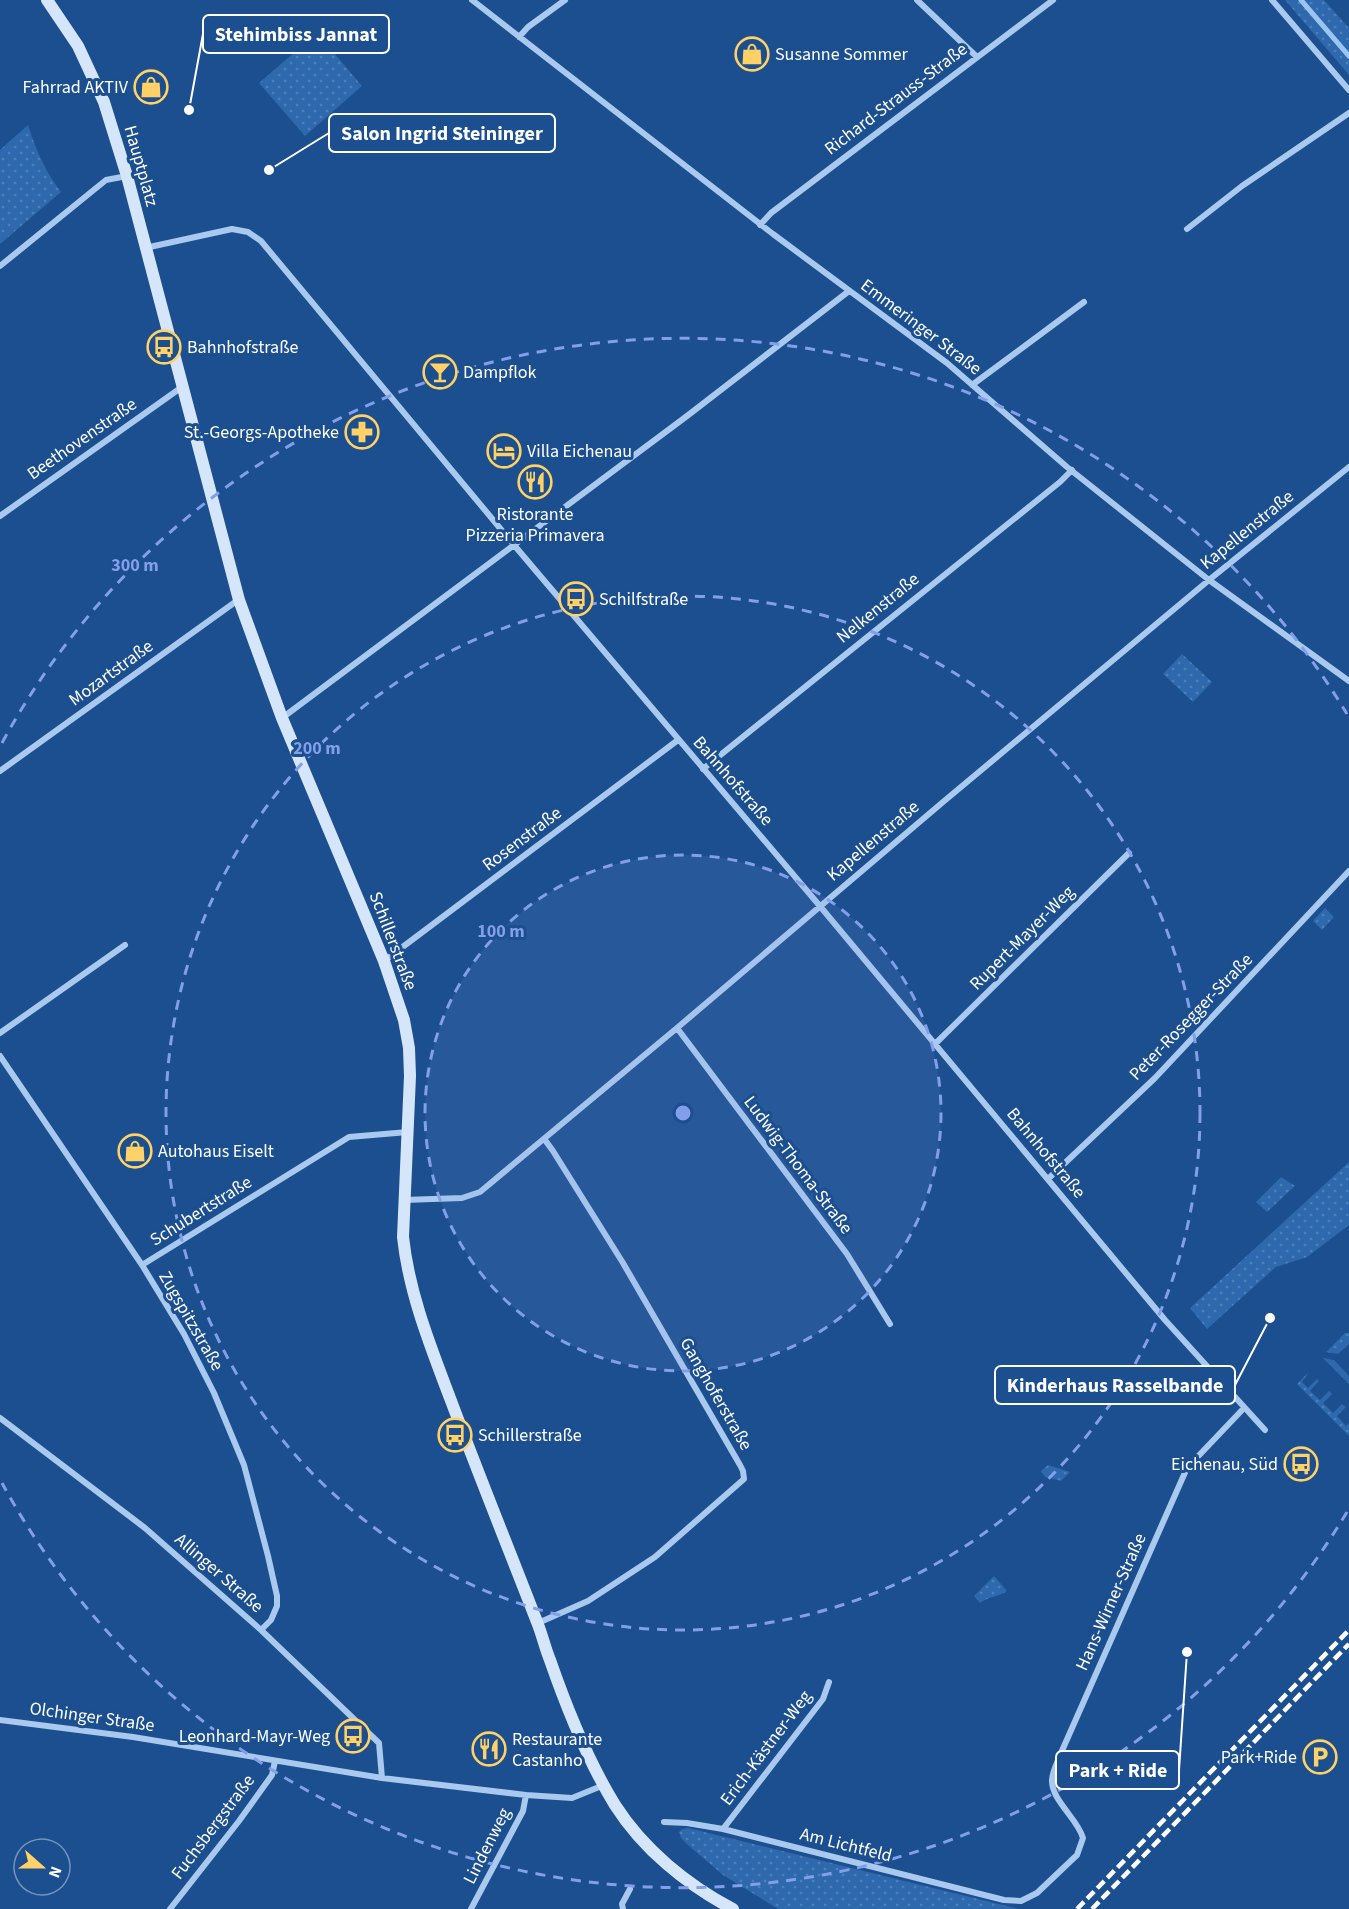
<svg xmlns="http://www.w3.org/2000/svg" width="1349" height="1909" viewBox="0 0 1349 1909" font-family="'Source Sans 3',sans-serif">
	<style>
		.green { fill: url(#green-dots) }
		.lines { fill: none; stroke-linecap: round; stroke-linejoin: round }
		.stream { stroke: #9cc4f0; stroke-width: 5 }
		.minor { stroke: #a9c9ee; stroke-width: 6 }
		.secondary { stroke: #d6e6fa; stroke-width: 12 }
		.rail { stroke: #fff; stroke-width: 4.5; stroke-dasharray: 10 4.5; stroke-linecap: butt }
		.ring { fill: none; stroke: #839eea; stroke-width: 3; stroke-dasharray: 10 8 }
		.labels { text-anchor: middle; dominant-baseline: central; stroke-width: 6; stroke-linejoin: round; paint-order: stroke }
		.poi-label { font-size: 18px; fill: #fff; stroke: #1b4f8f; text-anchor: start }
		.street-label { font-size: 18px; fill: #fff; stroke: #1b4f8f }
		.centre { fill: #839eea; stroke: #1b4f8f; stroke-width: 3 }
		.ring-label { font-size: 18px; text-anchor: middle; font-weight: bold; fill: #839eea; stroke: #1b4f8f; stroke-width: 6; stroke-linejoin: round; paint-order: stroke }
		.leader { fill: none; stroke: #fff; stroke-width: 2 }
		.callout-dot { fill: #fff; stroke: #1b4f8f; stroke-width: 2 }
		.callout { fill: #1b4f8f; stroke: #fff; stroke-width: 2 }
		.callout-label { font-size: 20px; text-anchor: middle; font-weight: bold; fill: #fff }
	</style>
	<defs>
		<pattern id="green-dots" width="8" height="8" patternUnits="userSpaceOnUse" patternTransform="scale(1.5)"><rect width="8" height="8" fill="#2e69ad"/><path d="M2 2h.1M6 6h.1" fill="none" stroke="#4d80b9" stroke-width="1.8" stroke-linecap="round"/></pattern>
	</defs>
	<rect width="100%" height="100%" fill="#1b4f8f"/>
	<!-- green -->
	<path class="green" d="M 1285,0 L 1324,0 L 1349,28 L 1349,75 Z
		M 317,33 L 362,86 L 305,136 L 259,83 Z
		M 28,125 C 36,150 45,171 61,192 L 0,244 L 0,150 Z
		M 1182,654 L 1212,682 L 1193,702 L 1163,674 Z
		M 1325,908 L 1334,917 L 1322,930 L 1313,921 Z
		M 1349,1162 L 1349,1225 L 1307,1257 L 1276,1267 L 1207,1329 L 1190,1308 Z
		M 1281,1177 L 1295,1186 L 1267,1212 L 1256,1202 Z
		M 1345,1333 L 1349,1333 L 1349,1344 L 1338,1354 L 1326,1352 Z
		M 1323,1358 L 1334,1360 L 1349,1376 L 1349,1384 Z
		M 1309,1372 L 1302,1382 L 1308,1388 L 1317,1379 L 1319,1381 L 1310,1391 L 1320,1400 L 1329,1391 L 1332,1394 L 1323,1403 L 1333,1413 L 1342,1404 L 1346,1407 L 1337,1416 L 1346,1426 L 1349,1423 L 1349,1436 L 1297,1384 Z
		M 1048,1465 L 1070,1472 L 1061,1481 L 1045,1477 L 1041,1471 Z
		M 994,1576 L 1007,1591 C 999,1597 989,1596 980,1603 L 974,1596 Z
		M 688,1828 L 1019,1909 L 778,1909 L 723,1875 L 688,1845 L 681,1838 L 679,1832 L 682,1829 Z"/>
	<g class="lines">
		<!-- stream -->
		<path class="stream" d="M 1301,0 L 1349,56"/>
		<!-- minor -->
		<path class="minor" d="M 472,0 L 773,234 L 947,363 L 1067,467 L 1209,580 L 1349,681
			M 917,0 L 977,57
			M 1272,0 L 1349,90
			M 519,37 L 528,27 L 565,0
			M 760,225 L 771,213 L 1053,0
			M 1187,229 L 1242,186 L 1349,113
			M 145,248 L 232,229 L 248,232 L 261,241 L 514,545 L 819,905 L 1165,1320 L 1265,1430
			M 0,266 L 106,180 L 127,176
			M 972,385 L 1084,302
			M 0,516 L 182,387
			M 282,718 L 687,416 L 849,291
			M 703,769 L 1060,482 L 1072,470
			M 0,771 L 238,600
			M 384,961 L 678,740
			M 677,1028 L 847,1254 L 890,1324
			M 0,1033 L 125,945
			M 935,1044 L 1129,853
			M 0,1056 L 142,1265 L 184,1334 L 214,1393 L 244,1465 L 268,1556 L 277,1596 L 277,1606 L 271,1620 L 261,1630
			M 1049,1178 L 1155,1078 L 1349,871
			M 404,1200 L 462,1198 L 480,1192 L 677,1028 L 943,802 L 1209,580 L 1349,467
			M 142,1265 L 349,1137 L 408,1132
			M 0,1418 L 145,1528 L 261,1630 L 379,1743 L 382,1778
			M 538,1623 L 588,1601 L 655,1557 L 744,1479 L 743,1471 L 740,1465 L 623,1263 L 553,1151 L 545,1140
			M 0,1720 L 133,1737 L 382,1778 L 526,1795 L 572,1798 L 604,1785
			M 664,1822 L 687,1823 L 723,1829 L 1004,1900 L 1021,1901 L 1037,1893 L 1077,1855 L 1083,1838 C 1078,1819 1051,1800 1052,1780 C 1052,1772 1058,1761 1061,1753 L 1187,1468 L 1244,1408
			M 723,1829 L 823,1699 L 829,1682
			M 170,1909 L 239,1821 L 272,1775 L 275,1761
			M 471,1909 L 523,1811 L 526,1795
			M 623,1909 L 622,1904 L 630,1889"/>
		<!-- secondary -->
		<path class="secondary" d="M 47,0 L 78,46 L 104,102 L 127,176 L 239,600 L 282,718 L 384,961 L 404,1020 L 409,1048 L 410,1076 L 403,1237 C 409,1293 430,1345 450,1398 C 478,1473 508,1547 537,1622 C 542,1634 545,1648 550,1660 C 567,1709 588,1761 615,1805 C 643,1849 687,1885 733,1909"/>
		<!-- rail -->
		<path class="rail" d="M 1077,1909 L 1349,1630
			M 1092,1909 L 1349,1644"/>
	</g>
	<!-- distance rings -->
	<circle cx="683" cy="1113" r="258" fill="#839eea" fill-opacity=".12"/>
	<g class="ring">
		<circle cx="683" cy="1113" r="258"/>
		<circle cx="683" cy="1113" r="517"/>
		<path d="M1347 1512A775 775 0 0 1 2 1483M2 743A775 775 0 0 1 1347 714"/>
	</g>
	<!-- icons -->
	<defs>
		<g id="shop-ring" transform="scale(1.725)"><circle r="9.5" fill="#1b4f8f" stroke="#ffd166" stroke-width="1.5"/><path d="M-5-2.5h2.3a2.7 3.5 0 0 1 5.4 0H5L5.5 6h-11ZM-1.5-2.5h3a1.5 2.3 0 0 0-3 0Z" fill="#ffd166"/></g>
		<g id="bus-ring" transform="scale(1.725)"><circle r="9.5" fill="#1b4f8f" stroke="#ffd166" stroke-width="1.5"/><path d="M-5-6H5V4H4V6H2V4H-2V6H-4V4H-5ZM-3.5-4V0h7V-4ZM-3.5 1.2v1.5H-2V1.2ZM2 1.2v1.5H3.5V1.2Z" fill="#ffd166"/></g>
		<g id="bar-ring" transform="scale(1.725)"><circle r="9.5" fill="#1b4f8f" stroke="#ffd166" stroke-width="1.5"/><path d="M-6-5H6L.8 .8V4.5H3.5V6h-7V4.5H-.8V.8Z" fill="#ffd166"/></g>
		<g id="pharmacy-ring" transform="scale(1.725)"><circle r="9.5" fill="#1b4f8f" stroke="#ffd166" stroke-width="1.5"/><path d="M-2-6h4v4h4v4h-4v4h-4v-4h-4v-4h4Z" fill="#ffd166"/></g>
		<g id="hotel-ring" transform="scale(1.725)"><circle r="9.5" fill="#1b4f8f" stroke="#ffd166" stroke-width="1.5"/><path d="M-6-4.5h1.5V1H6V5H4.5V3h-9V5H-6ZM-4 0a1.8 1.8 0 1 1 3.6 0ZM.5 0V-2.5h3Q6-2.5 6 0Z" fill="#ffd166"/></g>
		<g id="restaurant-ring" transform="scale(1.725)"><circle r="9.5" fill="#1b4f8f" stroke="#ffd166" stroke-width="1.5"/><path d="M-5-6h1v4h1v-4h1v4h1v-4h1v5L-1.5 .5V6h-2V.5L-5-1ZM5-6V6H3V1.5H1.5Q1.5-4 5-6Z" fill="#ffd166"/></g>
		<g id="parking-ring" transform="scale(1.725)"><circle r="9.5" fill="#1b4f8f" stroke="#ffd166" stroke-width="1.5"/><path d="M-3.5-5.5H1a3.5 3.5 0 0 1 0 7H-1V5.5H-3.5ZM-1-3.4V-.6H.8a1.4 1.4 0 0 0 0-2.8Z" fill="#ffd166"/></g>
	</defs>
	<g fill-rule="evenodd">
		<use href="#shop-ring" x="752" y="54"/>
		<use href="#shop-ring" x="151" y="87"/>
		<use href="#bus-ring" x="164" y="347"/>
		<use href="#bar-ring" x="440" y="372"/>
		<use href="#pharmacy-ring" x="362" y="432"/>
		<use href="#hotel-ring" x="504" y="451"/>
		<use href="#restaurant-ring" x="535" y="482"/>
		<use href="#bus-ring" x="576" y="599"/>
		<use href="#shop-ring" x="135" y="1151"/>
		<use href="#bus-ring" x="455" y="1435"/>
		<use href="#bus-ring" x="1301" y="1464"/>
		<use href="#bus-ring" x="353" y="1736"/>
		<use href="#restaurant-ring" x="489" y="1749"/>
		<use href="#parking-ring" x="1320" y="1757"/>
	</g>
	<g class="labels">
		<!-- poi labels -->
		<g class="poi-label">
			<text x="775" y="54">Susanne Sommer</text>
			<text x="128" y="87" text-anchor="end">Fahrrad AKTIV</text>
			<text x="187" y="347">Bahnhofstraße</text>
			<text x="463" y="372">Dampflok</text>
			<text x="339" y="432" text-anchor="end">St.-Georgs-Apotheke</text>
			<text x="527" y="451">Villa Eichenau</text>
			<text x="535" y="514" text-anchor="middle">Ristorante<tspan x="535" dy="21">Pizzeria Primavera</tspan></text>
			<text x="599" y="599">Schilfstraße</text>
			<text x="158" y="1151">Autohaus Eiselt</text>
			<text x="478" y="1435">Schillerstraße</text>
			<text x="1278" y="1464" text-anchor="end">Eichenau, Süd</text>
			<text x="330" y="1736" text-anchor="end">Leonhard-Mayr-Weg</text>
			<text x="512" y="1739">Restaurante<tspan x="512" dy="21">Castanho</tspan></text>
			<text x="1297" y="1757" text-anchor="end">Park+Ride</text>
		</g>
		<!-- street labels -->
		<g class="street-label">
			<text transform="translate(896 99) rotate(-37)">Richard-Strauss-Straße</text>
			<text transform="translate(141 166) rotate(74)">Hauptplatz</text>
			<text transform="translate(921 327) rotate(37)">Emmeringer Straße</text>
			<text transform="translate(82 439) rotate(-35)">Beethovenstraße</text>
			<text transform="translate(1247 530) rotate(-39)">Kapellenstraße</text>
			<text transform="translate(878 608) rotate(-39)">Nelkenstraße</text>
			<text transform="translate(111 673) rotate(-36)">Mozartstraße</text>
			<text transform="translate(733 781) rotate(49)">Bahnhofstraße</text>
			<text transform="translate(522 839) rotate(-37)">Rosenstraße</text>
			<text transform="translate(873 841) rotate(-40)">Kapellenstraße</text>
			<text transform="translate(1022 938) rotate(-45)">Rupert-Mayer-Weg</text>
			<text transform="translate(393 941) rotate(69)">Schillerstraße</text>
			<text transform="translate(1191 1017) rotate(-46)">Peter-Rosegger-Straße</text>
			<text transform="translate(1046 1153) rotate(50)">Bahnhofstraße</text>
			<text transform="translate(798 1165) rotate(53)">Ludwig-Thoma-Straße</text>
			<text transform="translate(201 1211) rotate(-32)">Schubertstraße</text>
			<text transform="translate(191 1321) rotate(60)">Zugspitzstraße</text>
			<text transform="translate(716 1394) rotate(60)">Ganghoferstraße</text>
			<text transform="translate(219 1573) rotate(41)">Allinger Straße</text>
			<text transform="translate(1111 1602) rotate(-66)">Hans-Wirner-Straße</text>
			<text transform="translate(92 1717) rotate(8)">Olchinger Straße</text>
			<text transform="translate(766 1748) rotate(-53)">Erich-Kästner-Weg</text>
			<text transform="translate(213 1827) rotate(-53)">Fuchsbergstraße</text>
			<text transform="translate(846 1845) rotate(14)">Am Lichtfeld</text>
			<text transform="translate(487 1846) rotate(-63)">Lindenweg</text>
		</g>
	</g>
	<circle cx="683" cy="1113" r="9" class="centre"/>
	<g class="ring-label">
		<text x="135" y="571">300 m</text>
		<text x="317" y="754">200 m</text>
		<text x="501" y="937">100 m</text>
	</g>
	<!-- callouts -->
	<path class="leader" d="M189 110L203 34M269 170L329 133M1270 1318L1235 1385M1187 1652L1179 1770"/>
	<g class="callout-dot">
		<circle cx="189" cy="110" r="6"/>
		<circle cx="269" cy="170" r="6"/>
		<circle cx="1270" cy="1318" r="6"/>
		<circle cx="1187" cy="1652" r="6"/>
	</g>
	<g class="callout">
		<rect x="203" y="15" width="186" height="38" rx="6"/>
		<rect x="329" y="114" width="226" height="38" rx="6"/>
		<rect x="995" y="1366" width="240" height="38" rx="6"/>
		<rect x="1056" y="1751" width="123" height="38" rx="6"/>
	</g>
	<g class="callout-label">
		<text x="296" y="41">Stehimbiss Jannat</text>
		<text x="442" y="140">Salon Ingrid Steininger</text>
		<text x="1115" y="1392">Kinderhaus Rasselbande</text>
		<text x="1118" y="1777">Park + Ride</text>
	</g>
	<!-- north arrow -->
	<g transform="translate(42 1867) rotate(111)"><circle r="28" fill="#1b4f8f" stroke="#7695bc" stroke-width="1.5"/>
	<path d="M0-4.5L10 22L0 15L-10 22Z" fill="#ffd166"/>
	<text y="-9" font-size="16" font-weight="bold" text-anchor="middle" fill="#ffffff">N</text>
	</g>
</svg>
